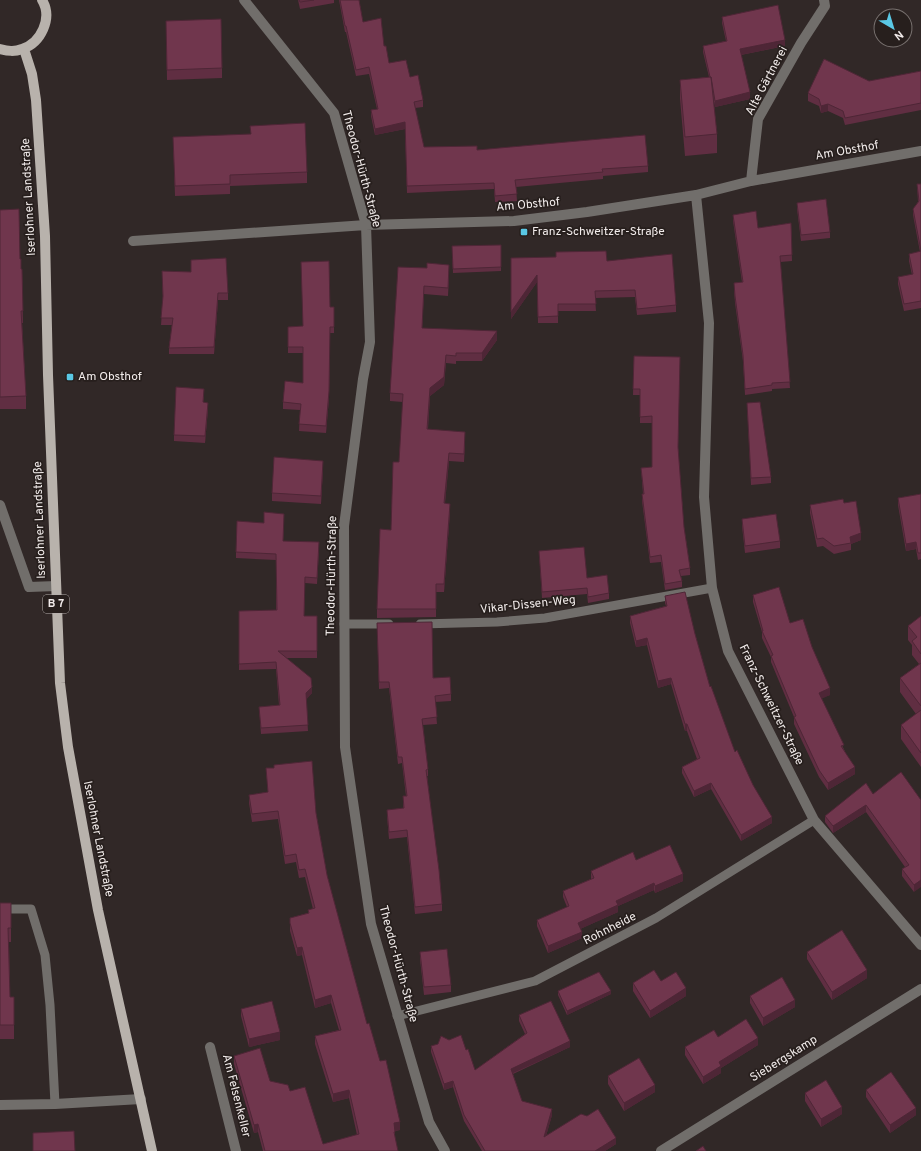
<svg xmlns="http://www.w3.org/2000/svg" width="921" height="1151" viewBox="0 0 921 1151" font-family="Overpass,sans-serif">
	<style>
		.lines { fill: none; stroke-linecap: round; stroke-linejoin: round }
		.service { stroke: #716e6b; stroke-width: 9 }
		.minor { stroke: #716e6b; stroke-width: 10 }
		.primary { stroke: #b8b2ac; stroke-width: 10 }
		.wall { fill: #602e42 }
		.shaded-wall { fill: #4e2636 }
		.building { fill: #70364d; stroke: #4e2636 }
		.poi-dot { fill: #5ac8e5; stroke: #271f1d; stroke-width: 1.5 }
		.labels { text-anchor: middle; dominant-baseline: central; stroke-width: 3.5; stroke-linejoin: round; paint-order: stroke }
		.shield { fill: #271f1d; stroke: #b5aead; stroke-width: 1 }
		.shield-label { font-size: 11px; font-weight: bold; fill: #f2eceb }
		.street-label { font-size: 12px; fill: #f2eceb; stroke: #271f1d }
		.poi-label { font-size: 12px; fill: #f2eceb; stroke: #271f1d; text-anchor: start }
	</style>
	<rect width="100%" height="100%" fill="#312827"/>
	<g class="lines">
		<!-- service -->
		<path class="service" d="M 344,624 L 389,624
			M 420,624 L 497,622 L 545,618 L 712,588
			M 0,909 L 31,909 L 45,955 L 50,1005 L 55,1104
			M 397,1016 L 535,981 L 656,918 L 814,820"/>
		<!-- minor -->
		<path class="minor" d="M 244,0 L 334,113 L 366,225 L 370,342 L 363,379 L 344,526 L 345,747 L 371,924 L 429,1122 L 445,1151
			M 751,181 L 758,119 L 801,43 L 825,6 L 824,0
			M 696,195 L 709,323 L 704,497 L 712,588 L 728,651 L 814,820 L 921,945
			M 133,241 L 366,225 L 514,221 L 587,212 L 696,195 L 751,181 L 921,151
			M 0,505 L 29,587 L 56,586
			M 210,1047 L 236,1151
			M 0,1105 L 55,1104 L 141,1099
			M 661,1151 L 921,989"/>
		<!-- primary -->
		<path class="primary" d="M 0,49 C 8,51 14,52 22,49 C 41,43 53,18 42,0
			M 24,49 L 32,74 L 36,100 L 45,236 L 48,375 L 60,683 L 68,747 L 98,910 L 152,1151"/>
	</g>
	<!-- wall -->
	<path class="wall" d="M 298,0 L 334,0 L 334,3 L 300,9 Z
		M 339,0 L 359,0 L 363,22 L 384,46 L 389,63 L 410,77 L 423,100 L 423,107 L 415,108 L 424,147 L 477,150 L 648,166 L 648,172 L 603,176 L 603,179 L 516,187 L 517,201 L 495,202 L 494,189 L 407,193 L 405,129 L 375,135 L 371,116 L 371,110 L 377,109 L 369,74 L 356,76 L 346,32 L 345,32 Z
		M 722,17 L 785,46 L 741,55 L 750,99 L 715,107 L 713,96 L 717,134 L 717,153 L 685,156 L 680,99 L 680,80 L 709,77 L 703,52 L 703,46 L 726,41 L 722,23 Z
		M 166,21 L 222,68 L 222,78 L 167,80 Z
		M 921,71 L 921,110 L 845,125 L 843,118 L 828,111 L 821,113 L 819,106 L 808,101 L 808,93 Z
		M 173,137 L 307,172 L 307,183 L 230,186 L 230,194 L 175,196 Z
		M 917,184 L 921,184 L 921,308 L 904,311 L 898,284 L 898,277 L 912,275 L 909,261 L 909,254 L 920,252 L 913,215 L 913,209 L 918,202 Z
		M 797,203 L 830,232 L 830,238 L 801,241 L 797,209 Z
		M 0,210 L 20,259 L 21,269 L 22,269 L 23,323 L 22,323 L 26,396 L 26,409 L 0,409 Z
		M 733,215 L 758,228 L 791,223 L 792,261 L 780,262 L 790,388 L 772,389 L 772,391 L 745,395 L 743,361 L 735,303 L 734,290 L 734,283 L 742,282 L 733,221 Z
		M 501,245 L 501,271 L 453,273 L 452,246 Z
		M 511,258 L 607,261 L 676,305 L 676,312 L 637,315 L 635,297 L 595,298 L 596,311 L 558,311 L 558,323 L 538,323 L 537,282 L 511,319 Z
		M 427,268 L 449,273 L 448,296 L 424,294 L 422,328 L 497,340 L 482,361 L 456,361 L 456,364 L 446,363 L 444,385 L 430,396 L 428,429 L 465,440 L 464,462 L 449,461 L 445,503 L 450,512 L 444,592 L 436,592 L 436,617 L 377,618 L 377,609 L 391,530 L 399,462 L 403,402 L 390,401 L 390,393 Z
		M 162,271 L 228,293 L 228,300 L 218,300 L 214,354 L 169,354 L 169,348 L 172,325 L 161,325 L 163,299 Z
		M 330,307 L 334,307 L 334,333 L 330,333 L 329,398 L 326,433 L 299,431 L 300,410 L 283,409 L 283,402 L 303,383 L 303,353 L 288,353 L 288,327 L 303,326 Z
		M 634,356 L 678,448 L 684,527 L 690,568 L 690,575 L 681,576 L 682,581 L 682,587 L 665,590 L 661,562 L 650,563 L 642,501 L 642,494 L 643,494 L 641,468 L 652,467 L 652,423 L 640,423 L 640,395 L 633,395 Z
		M 204,396 L 203,402 L 208,409 L 205,443 L 174,441 L 174,435 Z
		M 747,403 L 771,477 L 771,483 L 751,485 Z
		M 323,468 L 321,504 L 272,501 L 272,493 Z
		M 921,494 L 921,559 L 918,560 L 916,549 L 906,551 L 898,505 L 898,498 Z
		M 844,503 L 861,540 L 851,544 L 851,550 L 834,554 L 823,546 L 817,547 L 810,513 L 810,505 Z
		M 742,519 L 780,541 L 780,548 L 745,553 L 742,526 Z
		M 284,520 L 283,541 L 319,549 L 317,584 L 305,583 L 304,616 L 317,616 L 317,658 L 286,658 L 312,693 L 306,699 L 308,731 L 261,734 L 259,707 L 279,705 L 276,669 L 239,670 L 239,611 L 276,610 L 276,560 L 236,558 L 236,552 Z
		M 539,551 L 587,578 L 609,593 L 609,599 L 588,603 L 587,594 L 542,598 Z
		M 753,595 L 790,623 L 812,647 L 830,695 L 821,698 L 855,774 L 828,790 L 819,777 L 794,724 L 794,717 L 771,662 L 771,657 L 762,638 L 762,632 L 753,602 Z
		M 665,596 L 695,634 L 710,687 L 735,752 L 753,785 L 772,823 L 741,841 L 711,789 L 694,797 L 682,773 L 682,767 L 697,759 L 687,731 L 685,731 L 671,684 L 658,688 L 647,645 L 636,647 L 630,623 L 630,616 L 666,606 L 665,603 Z
		M 921,616 L 921,767 L 901,739 L 901,725 L 916,714 L 900,692 L 900,678 L 919,664 L 912,655 L 912,645 L 908,640 L 908,626 Z
		M 377,623 L 451,694 L 451,701 L 435,702 L 437,724 L 423,725 L 428,769 L 428,776 L 427,776 L 442,904 L 442,911 L 415,914 L 407,837 L 389,839 L 387,816 L 387,810 L 403,808 L 403,796 L 406,796 L 402,763 L 398,764 L 389,688 L 379,689 Z
		M 266,768 L 316,813 L 327,875 L 367,1024 L 400,1130 L 395,1131 L 395,1139 L 398,1151 L 263,1151 L 258,1132 L 254,1133 L 234,1064 L 234,1056 L 270,1081 L 290,1091 L 323,1144 L 357,1135 L 349,1098 L 333,1102 L 315,1044 L 315,1036 L 339,1030 L 331,1003 L 315,1008 L 302,955 L 297,956 L 290,931 L 290,918 L 308,913 L 308,910 L 313,909 L 305,877 L 299,878 L 296,862 L 285,864 L 278,819 L 252,822 L 249,803 L 249,795 L 268,792 Z
		M 873,794 L 921,800 L 914,892 L 902,876 L 902,869 L 905,867 L 866,812 L 833,833 L 825,822 L 825,816 Z
		M 636,860 L 683,881 L 655,893 L 654,890 L 618,906 L 618,912 L 580,929 L 582,938 L 548,953 L 537,926 L 537,920 L 567,907 L 563,897 L 563,891 L 591,879 L 591,871 Z
		M 0,903 L 11,928 L 11,942 L 9,942 L 10,997 L 14,997 L 14,1039 L 0,1039 Z
		M 420,952 L 451,985 L 451,992 L 424,995 L 420,959 Z
		M 807,952 L 867,978 L 832,1000 L 807,959 Z
		M 661,981 L 686,996 L 650,1018 L 633,991 L 633,983 Z
		M 558,991 L 611,994 L 567,1015 L 558,995 Z
		M 750,996 L 795,1007 L 763,1026 L 750,1003 Z
		M 241,1009 L 280,1040 L 249,1047 L 241,1016 Z
		M 519,1015 L 570,1047 L 513,1074 L 522,1101 L 552,1115 L 546,1136 L 616,1144 L 605,1151 L 482,1151 L 464,1121 L 453,1087 L 444,1090 L 431,1052 L 431,1046 L 466,1050 L 475,1070 L 525,1034 L 519,1021 Z
		M 718,1037 L 758,1045 L 721,1068 L 721,1073 L 703,1084 L 685,1055 L 685,1047 Z
		M 608,1076 L 655,1092 L 624,1111 L 608,1084 Z
		M 866,1090 L 916,1115 L 890,1133 L 866,1097 Z
		M 805,1093 L 842,1114 L 821,1127 L 805,1101 Z"/>
	<!-- shaded-wall -->
	<path class="shaded-wall" d="M 785,40 L 785,46 L 740,55 L 740,49 Z
		M 750,92 L 750,99 L 715,107 L 715,101 Z
		M 828,104 L 828,111 L 821,113 L 821,106 Z
		M 405,122 L 405,129 L 375,135 L 375,129 Z
		M 449,265 L 449,273 L 448,296 L 448,288 Z
		M 537,275 L 537,282 L 511,319 L 511,312 Z
		M 218,293 L 218,300 L 214,354 L 214,347 Z
		M 330,327 L 329,398 L 326,433 L 326,426 Z
		M 497,331 L 497,340 L 482,361 L 482,353 Z
		M 446,355 L 444,385 L 430,396 L 427,437 L 430,388 Z
		M 208,403 L 208,409 L 205,443 L 205,436 Z
		M 465,432 L 465,440 L 464,462 L 464,454 Z
		M 449,453 L 449,461 L 444,511 L 444,503 Z
		M 323,461 L 323,468 L 321,504 L 321,496 Z
		M 450,504 L 450,512 L 444,592 L 444,584 Z
		M 861,533 L 861,540 L 851,544 L 850,537 Z
		M 916,542 L 916,549 L 906,551 L 906,544 Z
		M 647,638 L 647,645 L 636,647 L 636,641 Z
		M 671,678 L 671,684 L 658,688 L 658,681 Z
		M 312,687 L 312,693 L 306,700 L 306,693 Z
		M 830,688 L 830,695 L 819,700 L 819,693 Z
		M 685,724 L 687,724 L 687,731 L 685,731 Z
		M 855,767 L 855,774 L 828,790 L 828,783 Z
		M 711,783 L 711,789 L 694,797 L 694,791 Z
		M 866,805 L 866,812 L 833,833 L 833,826 Z
		M 772,817 L 772,823 L 741,841 L 741,835 Z
		M 683,874 L 683,881 L 655,893 L 655,886 Z
		M 921,880 L 921,887 L 914,892 L 914,885 Z
		M 654,883 L 654,890 L 618,906 L 618,912 L 578,930 L 578,923 L 616,901 Z
		M 582,932 L 582,938 L 548,953 L 548,946 Z
		M 302,947 L 302,955 L 297,956 L 297,948 Z
		M 867,970 L 867,978 L 832,1000 L 832,992 Z
		M 686,988 L 686,996 L 650,1018 L 650,1011 Z
		M 611,991 L 611,994 L 567,1015 L 567,1011 Z
		M 331,995 L 331,1003 L 315,1008 L 315,1000 Z
		M 795,1000 L 795,1007 L 763,1026 L 763,1018 Z
		M 280,1032 L 280,1040 L 249,1047 L 249,1039 Z
		M 758,1038 L 758,1045 L 721,1068 L 721,1073 L 703,1084 L 703,1077 L 719,1062 Z
		M 570,1041 L 570,1047 L 511,1074 L 511,1069 Z
		M 453,1081 L 453,1087 L 444,1090 L 444,1084 Z
		M 655,1085 L 655,1092 L 624,1111 L 624,1103 Z
		M 349,1090 L 349,1098 L 333,1102 L 333,1094 Z
		M 842,1107 L 842,1114 L 821,1127 L 821,1119 Z
		M 916,1108 L 916,1115 L 890,1133 L 890,1125 Z
		M 552,1109 L 552,1115 L 544,1143 L 544,1137 Z
		M 400,1122 L 400,1130 L 394,1131 L 394,1123 Z
		M 258,1124 L 258,1132 L 254,1133 L 254,1125 Z
		M 616,1138 L 616,1144 L 605,1151 L 595,1151 Z"/>
	<!-- building -->
	<path class="building" d="M 299,0 L 314,0 L 300,2 Z
		M 340,0 L 359,0 L 363,22 L 381,18 L 384,46 L 386,46 L 389,63 L 406,60 L 410,77 L 418,75 L 423,100 L 414,102 L 424,147 L 477,146 L 477,150 L 645,135 L 648,166 L 602,169 L 603,172 L 515,180 L 517,194 L 495,196 L 494,183 L 407,186 L 405,122 L 375,129 L 371,110 L 378,109 L 369,67 L 356,70 L 346,26 L 345,26 Z
		M 778,5 L 785,40 L 740,49 L 750,92 L 715,101 L 711,77 L 710,77 L 703,46 L 727,41 L 722,17 Z
		M 221,19 L 222,68 L 167,70 L 166,21 Z
		M 824,59 L 869,81 L 921,71 L 921,103 L 845,118 L 843,111 L 828,104 L 821,106 L 819,99 L 808,93 Z
		M 711,77 L 717,134 L 685,137 L 680,80 Z
		M 305,123 L 307,172 L 230,175 L 230,184 L 175,186 L 173,137 L 251,134 L 250,126 Z
		M 917,184 L 921,184 L 921,251 L 913,209 L 919,201 Z
		M 826,199 L 830,232 L 801,235 L 797,203 Z
		M 19,209 L 20,259 L 21,259 L 21,269 L 22,269 L 23,311 L 21,311 L 26,396 L 0,397 L 0,210 Z
		M 756,211 L 758,228 L 791,223 L 792,255 L 780,256 L 790,382 L 772,383 L 772,385 L 745,389 L 743,355 L 735,296 L 734,283 L 743,282 L 733,215 Z
		M 501,245 L 501,267 L 453,269 L 452,246 Z
		M 606,251 L 607,261 L 672,254 L 676,305 L 637,309 L 635,290 L 595,291 L 596,304 L 558,304 L 558,316 L 538,317 L 537,275 L 511,312 L 511,258 L 556,257 L 556,252 Z
		M 921,251 L 921,301 L 904,304 L 898,277 L 913,274 L 909,254 Z
		M 226,258 L 228,293 L 218,293 L 214,347 L 169,348 L 173,318 L 161,318 L 163,296 L 162,271 L 191,272 L 191,260 Z
		M 329,261 L 330,307 L 334,307 L 334,327 L 330,327 L 329,391 L 326,426 L 299,424 L 301,404 L 283,402 L 285,381 L 303,383 L 303,347 L 288,347 L 288,327 L 303,326 L 301,262 Z
		M 427,263 L 449,265 L 448,288 L 424,286 L 422,328 L 497,331 L 482,353 L 456,353 L 456,356 L 446,355 L 444,377 L 430,388 L 427,429 L 465,432 L 464,454 L 449,453 L 444,503 L 450,504 L 444,584 L 436,584 L 436,609 L 377,609 L 380,529 L 391,530 L 393,462 L 399,462 L 403,394 L 390,393 L 398,267 L 427,268 Z
		M 634,356 L 680,357 L 678,447 L 684,527 L 690,568 L 679,570 L 682,581 L 665,584 L 661,555 L 650,557 L 642,494 L 644,494 L 641,468 L 652,467 L 652,416 L 640,417 L 640,389 L 633,389 Z
		M 176,387 L 204,389 L 203,402 L 208,403 L 205,436 L 174,435 Z
		M 760,402 L 771,477 L 751,478 L 747,403 Z
		M 274,457 L 323,461 L 321,496 L 272,493 Z
		M 921,494 L 921,553 L 918,553 L 916,542 L 906,544 L 898,498 Z
		M 843,499 L 844,503 L 856,501 L 861,533 L 850,537 L 851,543 L 834,546 L 823,538 L 817,539 L 810,505 Z
		M 264,512 L 284,514 L 283,541 L 319,542 L 317,578 L 305,577 L 304,616 L 317,616 L 317,651 L 278,651 L 311,678 L 312,687 L 306,693 L 308,725 L 261,728 L 259,707 L 280,705 L 276,662 L 239,664 L 239,611 L 277,610 L 276,554 L 236,552 L 237,521 L 264,523 Z
		M 776,514 L 780,541 L 745,546 L 742,519 Z
		M 584,547 L 587,578 L 607,575 L 609,593 L 588,597 L 587,588 L 542,592 L 539,551 Z
		M 779,587 L 790,623 L 803,619 L 812,647 L 830,688 L 819,693 L 844,745 L 841,746 L 855,767 L 828,783 L 819,770 L 794,717 L 796,716 L 771,656 L 773,655 L 762,631 L 763,631 L 753,595 Z
		M 685,592 L 695,634 L 710,687 L 711,686 L 735,752 L 737,750 L 753,785 L 772,817 L 741,835 L 711,783 L 694,791 L 682,767 L 700,758 L 687,724 L 685,724 L 671,678 L 658,681 L 647,638 L 636,641 L 630,616 L 667,606 L 665,596 Z
		M 921,616 L 921,654 L 912,641 L 917,637 L 908,626 Z
		M 432,622 L 433,678 L 450,677 L 451,694 L 435,696 L 437,717 L 422,719 L 428,769 L 426,770 L 439,870 L 442,904 L 415,907 L 407,830 L 389,832 L 387,810 L 404,808 L 403,796 L 407,796 L 402,757 L 398,757 L 389,682 L 379,682 L 377,623 Z
		M 921,663 L 921,706 L 900,678 Z
		M 921,710 L 921,753 L 901,725 Z
		M 312,761 L 316,813 L 327,875 L 367,1024 L 369,1023 L 380,1061 L 386,1060 L 400,1122 L 394,1123 L 395,1132 L 394,1132 L 398,1151 L 265,1151 L 258,1124 L 254,1125 L 234,1056 L 260,1048 L 270,1081 L 288,1085 L 290,1091 L 305,1087 L 323,1144 L 359,1134 L 349,1090 L 333,1094 L 315,1036 L 341,1030 L 331,995 L 315,1000 L 302,947 L 297,948 L 290,923 L 290,918 L 309,913 L 308,910 L 315,908 L 305,869 L 299,870 L 296,854 L 285,856 L 278,811 L 252,814 L 249,795 L 268,792 L 266,768 L 274,768 L 274,765 Z
		M 901,772 L 921,800 L 921,880 L 914,885 L 902,869 L 909,865 L 866,805 L 833,826 L 825,816 L 866,783 L 873,794 Z
		M 670,845 L 683,874 L 655,886 L 654,883 L 616,901 L 618,905 L 578,923 L 582,932 L 548,946 L 537,920 L 569,906 L 563,891 L 594,878 L 591,871 L 633,852 L 636,860 Z
		M 0,903 L 11,903 L 11,928 L 8,928 L 10,997 L 14,997 L 14,1025 L 0,1025 Z
		M 842,930 L 867,970 L 832,992 L 807,952 Z
		M 447,949 L 451,985 L 424,987 L 420,952 Z
		M 654,970 L 661,981 L 676,972 L 686,988 L 650,1011 L 633,983 Z
		M 599,972 L 611,991 L 567,1011 L 558,991 Z
		M 782,977 L 795,1000 L 763,1018 L 750,996 Z
		M 272,1001 L 280,1032 L 249,1039 L 241,1009 Z
		M 551,1001 L 570,1041 L 511,1069 L 522,1101 L 552,1109 L 544,1137 L 581,1114 L 587,1116 L 598,1109 L 616,1138 L 595,1151 L 485,1151 L 464,1115 L 453,1081 L 444,1084 L 431,1046 L 438,1044 L 441,1036 L 449,1040 L 461,1035 L 466,1050 L 468,1049 L 475,1070 L 527,1033 L 519,1015 Z
		M 746,1019 L 758,1038 L 719,1062 L 721,1066 L 703,1077 L 685,1047 L 714,1030 L 718,1037 Z
		M 639,1058 L 655,1085 L 624,1103 L 608,1076 Z
		M 891,1072 L 916,1108 L 890,1125 L 866,1090 Z
		M 826,1080 L 842,1107 L 821,1119 L 805,1093 Z
		M 74,1131 L 75,1151 L 33,1151 L 33,1133 Z
		M 703,1146 L 706,1151 L 696,1151 Z"/>
	<!-- markers -->
	<g class="poi-dot">
		<rect x="520" y="228" width="8" height="8" rx="2"/>
		<rect x="66" y="373" width="8" height="8" rx="2"/>
	</g>
	<g class="labels">
		<!-- shield labels -->
		<rect class="shield" x="43" y="595" width="26" height="18" rx="3"/>
		<g class="shield-label">
			<text x="56" y="604">B 7</text>
		</g>
		<!-- street labels -->
		<g class="street-label">
			<text transform="translate(767 81) rotate(-62)">Alte Gärtnerei</text>
			<text transform="translate(847 151) rotate(-10)">Am Obsthof</text>
			<text transform="translate(361 169) rotate(75)">Theodor-Hürth-Straße</text>
			<text transform="translate(29 197) rotate(-93)">Iserlohner Landstraße</text>
			<text transform="translate(528 205) rotate(-5)">Am Obsthof</text>
			<text transform="translate(40 520) rotate(-92)">Iserlohner Landstraße</text>
			<text transform="translate(332 576) rotate(-89)">Theodor-Hürth-Straße</text>
			<text transform="translate(528 605) rotate(-6)">Vikar-Dissen-Weg</text>
			<text transform="translate(771 705) rotate(64)">Franz-Schweitzer-Straße</text>
			<text transform="translate(98 839) rotate(79)">Iserlohner Landstraße</text>
			<text transform="translate(610 929) rotate(-27)">Rohnheide</text>
			<text transform="translate(398 964) rotate(75)">Theodor-Hürth-Straße</text>
			<text transform="translate(784 1059) rotate(-32)">Siebergskamp</text>
			<text transform="translate(236 1096) rotate(76)">Am Felsenkeller</text>
		</g>
		<!-- poi labels -->
		<g class="poi-label">
			<text x="532" y="232">Franz-Schweitzer-Straße</text>
			<text x="78" y="377">Am Obsthof</text>
		</g>
	</g>
	<!-- north arrow -->
	<g transform="translate(893 28) rotate(142)"><circle r="19" fill="#271f1d" stroke="#78716f"/>
	<path d="M0-3L7 15L0 10L-7 15Z" fill="#5ac8e5"/>
	<text y="-6" font-size="11" font-weight="bold" text-anchor="middle" fill="#f2eceb">N</text>
	</g>
</svg>
